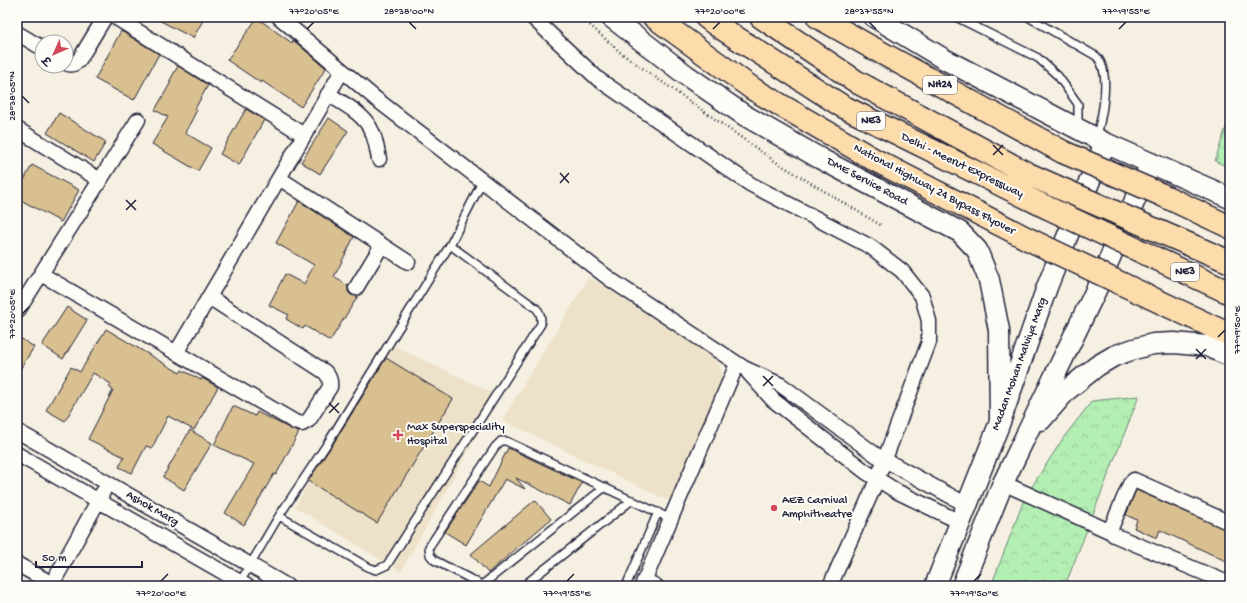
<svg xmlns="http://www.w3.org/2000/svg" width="1247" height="603" viewBox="0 0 1247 603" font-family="'Gochi Hand','Playpen Sans Deva',sans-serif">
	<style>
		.built { fill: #ede2c9 }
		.park { fill: url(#park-crowns); stroke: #6a8877 }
		.building { fill: #d9c090; stroke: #22223b }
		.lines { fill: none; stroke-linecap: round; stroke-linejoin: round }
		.lane-casing { stroke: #22223b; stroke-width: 10 }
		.street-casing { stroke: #22223b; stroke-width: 17 }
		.secondary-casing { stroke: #22223b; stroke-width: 23 }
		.highway-casing { stroke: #22223b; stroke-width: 25 }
		.path { stroke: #22223b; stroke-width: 2.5; stroke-dasharray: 1 3; stroke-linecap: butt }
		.lane { stroke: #fdfcf7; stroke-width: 7 }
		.street { stroke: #fdfcf7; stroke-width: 14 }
		.secondary { stroke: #fdfcf7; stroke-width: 20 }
		.highway { stroke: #fddcac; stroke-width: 22 }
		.highway-bridge-casing { stroke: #22223b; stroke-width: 25; stroke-linecap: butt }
		.highway-bridge { stroke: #fddcac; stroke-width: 22 }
		.ticks { fill: none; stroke: #22223b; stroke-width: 1.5 }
		.poi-dot { fill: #d1495b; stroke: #fdfcf7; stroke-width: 1.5 }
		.labels { text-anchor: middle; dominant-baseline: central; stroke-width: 4; stroke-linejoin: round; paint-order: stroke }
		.shield { fill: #fdfcf7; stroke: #646373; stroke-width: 1 }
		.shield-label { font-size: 11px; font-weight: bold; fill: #22223b }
		.street-label { font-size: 12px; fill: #22223b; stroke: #fdfcf7 }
		.poi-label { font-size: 12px; fill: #22223b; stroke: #fdfcf7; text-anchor: start }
		.neatline { fill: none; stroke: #22223b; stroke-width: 1.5 }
		.ticks-label { font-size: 10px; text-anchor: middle; fill: #22223b }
	</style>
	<defs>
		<pattern id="park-crowns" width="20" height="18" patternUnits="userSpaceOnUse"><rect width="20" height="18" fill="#b3eeb3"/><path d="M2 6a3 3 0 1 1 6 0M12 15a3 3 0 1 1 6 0" fill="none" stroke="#9acc9b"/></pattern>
	</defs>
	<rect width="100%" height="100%" fill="#f6f0e2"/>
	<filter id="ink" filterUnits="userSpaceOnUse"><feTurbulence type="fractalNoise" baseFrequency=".025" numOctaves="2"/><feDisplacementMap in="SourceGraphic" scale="8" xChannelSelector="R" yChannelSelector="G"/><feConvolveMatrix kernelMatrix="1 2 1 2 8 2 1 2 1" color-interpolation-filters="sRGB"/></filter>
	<g filter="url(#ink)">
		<!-- built -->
		<path class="built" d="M 589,277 L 717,360 L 724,379 L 673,503 L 502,420 Z
			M 388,343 L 499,396 L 401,572 L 295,507 Z"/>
		<!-- park -->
		<path class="park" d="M 1230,115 L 1230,168 L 1215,161 Z
			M 1139,396 L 1065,586 L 991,586 L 1025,497 L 1064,437 L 1092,401 Z"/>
		<!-- building -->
		<path class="building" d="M 153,17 L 205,17 L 193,38 Z
			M 257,18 L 292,43 L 293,40 L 326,68 L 301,107 L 262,81 L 261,83 L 227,60 Z
			M 121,31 L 159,54 L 134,100 L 95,79 Z
			M 178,66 L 208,85 L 195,109 L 197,110 L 185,133 L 211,148 L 198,171 L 152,144 L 168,117 L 155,110 L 171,82 L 169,82 Z
			M 246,109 L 264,120 L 239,165 L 220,154 Z
			M 59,113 L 106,142 L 94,162 L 47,133 Z
			M 329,118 L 348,131 L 320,174 L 301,162 Z
			M 32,165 L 79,190 L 61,222 L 17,198 L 17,193 Z
			M 299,201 L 354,237 L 334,277 L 348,286 L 348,292 L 351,295 L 358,296 L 330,341 L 305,326 L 303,329 L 286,319 L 289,315 L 269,305 L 285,274 L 304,284 L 314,265 L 276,243 Z
			M 67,307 L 87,320 L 63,359 L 42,345 Z
			M 106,329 L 180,373 L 182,370 L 201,380 L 202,378 L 218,387 L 194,430 L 168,416 L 152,448 L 146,446 L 132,473 L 119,467 L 124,457 L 88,439 L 113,390 L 109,387 L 111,384 L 93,373 L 65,421 L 46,410 L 71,367 L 80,372 Z
			M 17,336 L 34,347 L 17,374 Z
			M 386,358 L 453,399 L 377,523 L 308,481 L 333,444 Z
			M 233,406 L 255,416 L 257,412 L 291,429 L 299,432 L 276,475 L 274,474 L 244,525 L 225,513 L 254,464 L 214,445 Z
			M 190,430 L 212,443 L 184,490 L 163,477 Z
			M 508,448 L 582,483 L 570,505 L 516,478 L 525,489 L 505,479 L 466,545 L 445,532 L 479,481 L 489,487 Z
			M 1136,490 L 1230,531 L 1230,563 L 1160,530 L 1157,538 L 1134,528 L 1137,520 L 1126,515 Z
			M 535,500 L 551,519 L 488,573 L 471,554 Z"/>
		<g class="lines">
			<!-- lane casing -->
			<g class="lane-casing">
				<path id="lane" d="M 956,17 L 1038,58 L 1058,76 L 1078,104 L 1078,127
					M 1028,17 L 1096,56 C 1112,71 1102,116 1097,136
					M 279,516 L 368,567 L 376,570 L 387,565 L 541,324 C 541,317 541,313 536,308 L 450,245
					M 240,582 L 279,516 L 329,441 L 450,245 L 482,182
					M 482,585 L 605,487
					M 484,586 L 434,560 L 430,555 L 429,547 L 495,447 L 501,441 L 506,441 L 671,519
					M 523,586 L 632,500
					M 626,586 L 658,512"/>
			</g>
			<!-- street casing -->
			<g class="street-casing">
				<path id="street" d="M 115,17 L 304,135
					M 279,17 L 376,99 L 611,280 L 744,368 L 781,385 L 876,455 L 967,505
					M 532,17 L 598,79 L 750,184 L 871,247 L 902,271 L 922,296 L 929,321 L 929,342 L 877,480 L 830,586
					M 17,33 L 42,48
					M 66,63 C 71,66 75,64 79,60 L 105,17
					M 328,94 C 344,104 365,114 372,132 C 376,140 377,150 379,159
					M 17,129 L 100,180
					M 279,178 L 408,262
					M 41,274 L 295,422 L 302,424 L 309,420 L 330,387 C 331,380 329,376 325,372 L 209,297
					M 356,288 L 382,245
					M 17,312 L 138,120
					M 176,353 L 342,71
					M 748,372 L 773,400 L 866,472 L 898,492 L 960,522
					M 17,431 L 287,586
					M 17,454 L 247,586
					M 1003,483 L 1111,532
					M 1230,523 L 1134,480 L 1130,484 L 1111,528 L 1111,532 L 1114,535 L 1230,584
					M 17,564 L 56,586
					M 644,580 L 656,586
					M 51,586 L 103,492
					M 642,586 L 737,364"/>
			</g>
			<!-- secondary casing -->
			<g class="secondary-casing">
				<path id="secondary" d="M 611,17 L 686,75 L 744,115 L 821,159 L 960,232 L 977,250 L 989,280 L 999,330 L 1000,422
					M 874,17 L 944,59 L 1105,143 L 1230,198
					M 1041,420 L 1066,391 L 1097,366 L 1114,356 L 1134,349 L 1153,344 L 1174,343 L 1207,346 L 1230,356
					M 935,586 L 1000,422 L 1047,287 L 1105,143
					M 962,586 L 1003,483 L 1096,290 L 1151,163"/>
			</g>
			<!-- highway casing -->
			<g class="highway-casing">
				<path id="highway" d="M 654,17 L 753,89 L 873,159 L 1028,239
					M 706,17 L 715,24 L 842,106 L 1046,207
					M 761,17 L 857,82 L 1028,174 L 1055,186
					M 818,17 L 869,46 L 1063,152
					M 1160,194 L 1230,227
					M 1149,227 L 1230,262
					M 1140,251 L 1230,293
					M 1122,284 L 1230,335"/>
			</g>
			<!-- path -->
			<path class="path" d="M 581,17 L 621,53 L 776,162 L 882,226"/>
			<!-- lane -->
			<use href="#lane" class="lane"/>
			<!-- street -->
			<use href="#street" class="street"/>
			<!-- secondary -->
			<use href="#secondary" class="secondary"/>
			<!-- highway -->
			<use href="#highway" class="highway"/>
			<!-- highway-bridge casing -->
			<g class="highway-bridge-casing">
				<path id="highway-bridge" d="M 1063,152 L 1160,194
					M 1055,186 L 1149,227
					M 1046,207 L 1140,251
					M 1028,239 L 1122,284"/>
			</g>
			<!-- highway-bridge -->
			<use href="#highway-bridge" class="highway-bridge"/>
		</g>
	</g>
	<!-- ticks -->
	<path class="ticks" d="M 409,22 L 416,29M 869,22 L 876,29M 307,29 L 314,22M 713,29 L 720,22M 1119,29 L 1126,22M 22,96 L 29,103M 993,145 L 1003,155M 993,155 L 1003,145M 560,173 L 569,183M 560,183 L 569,173M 126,200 L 136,210M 126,210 L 136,200M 22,314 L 29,307M 1218,337 L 1225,330M 1196,349 L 1206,359M 1196,359 L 1206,349M 763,376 L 773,386M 763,386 L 773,376M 329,403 L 339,413M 329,413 L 339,403M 161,581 L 168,574M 567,581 L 574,574M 974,581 L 981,574"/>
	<!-- markers -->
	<g class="poi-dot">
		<path d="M396 429h4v4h4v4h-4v4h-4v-4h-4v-4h4z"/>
		<circle cx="774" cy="508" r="4"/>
	</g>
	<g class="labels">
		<!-- shield labels -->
		<g class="shield">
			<rect x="923" y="76" width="34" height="18" rx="3"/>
			<rect x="857" y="112" width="28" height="18" rx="3"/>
			<rect x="1171" y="263" width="28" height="18" rx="3"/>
		</g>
		<g class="shield-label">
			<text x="940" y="85">NH24</text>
			<text x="871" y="121">NE3</text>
			<text x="1185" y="272">NE3</text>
		</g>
		<!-- street labels -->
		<g class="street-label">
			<text transform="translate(962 166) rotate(26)">Delhi - Meerut Expressway</text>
			<text transform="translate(867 182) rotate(28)">DME Service Road</text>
			<text transform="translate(934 190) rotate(28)">National Highway 24 Bypass Flyover</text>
			<text transform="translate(1020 364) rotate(-70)">Madan Mohan Malviya Marg</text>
			<text transform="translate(152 509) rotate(30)">Ashok Marg</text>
		</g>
		<!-- poi labels -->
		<g class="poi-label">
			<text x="407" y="428">Max Superspeciality<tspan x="407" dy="14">Hospital</tspan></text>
			<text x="782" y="501">AEZ Carnival<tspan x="782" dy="14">Amphitheatre</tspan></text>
		</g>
	</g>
	<!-- margin -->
	<rect width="1247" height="603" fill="none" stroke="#fdfcf7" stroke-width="44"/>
	<!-- north arrow -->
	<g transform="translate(54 54) rotate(225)"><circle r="19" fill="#fdfcf7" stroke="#a5a5ac"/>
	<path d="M0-3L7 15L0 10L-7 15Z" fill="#d1495b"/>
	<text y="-6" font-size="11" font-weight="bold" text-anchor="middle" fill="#22223b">उ</text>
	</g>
	<!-- scale -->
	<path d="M36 561v6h106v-6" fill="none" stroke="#22223b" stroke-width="2"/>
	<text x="42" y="561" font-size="12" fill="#22223b" stroke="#fdfcf7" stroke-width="3" paint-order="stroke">50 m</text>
	<rect x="22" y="22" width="1203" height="559" class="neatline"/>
	<g class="ticks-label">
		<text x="314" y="14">77°20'05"E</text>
		<text x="409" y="14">28°38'00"N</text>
		<text x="720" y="14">77°20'00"E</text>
		<text x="869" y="14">28°37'55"N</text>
		<text x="1126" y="14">77°19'55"E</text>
		<text transform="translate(11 96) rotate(-90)" y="4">28°38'05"N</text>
		<text transform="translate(11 314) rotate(-90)" y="4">77°20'05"E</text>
		<text transform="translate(1236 330) rotate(-90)" y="4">77°19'50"E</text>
		<text x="161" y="596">77°20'00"E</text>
		<text x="567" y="596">77°19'55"E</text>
		<text x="974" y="596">77°19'50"E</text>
	</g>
</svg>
